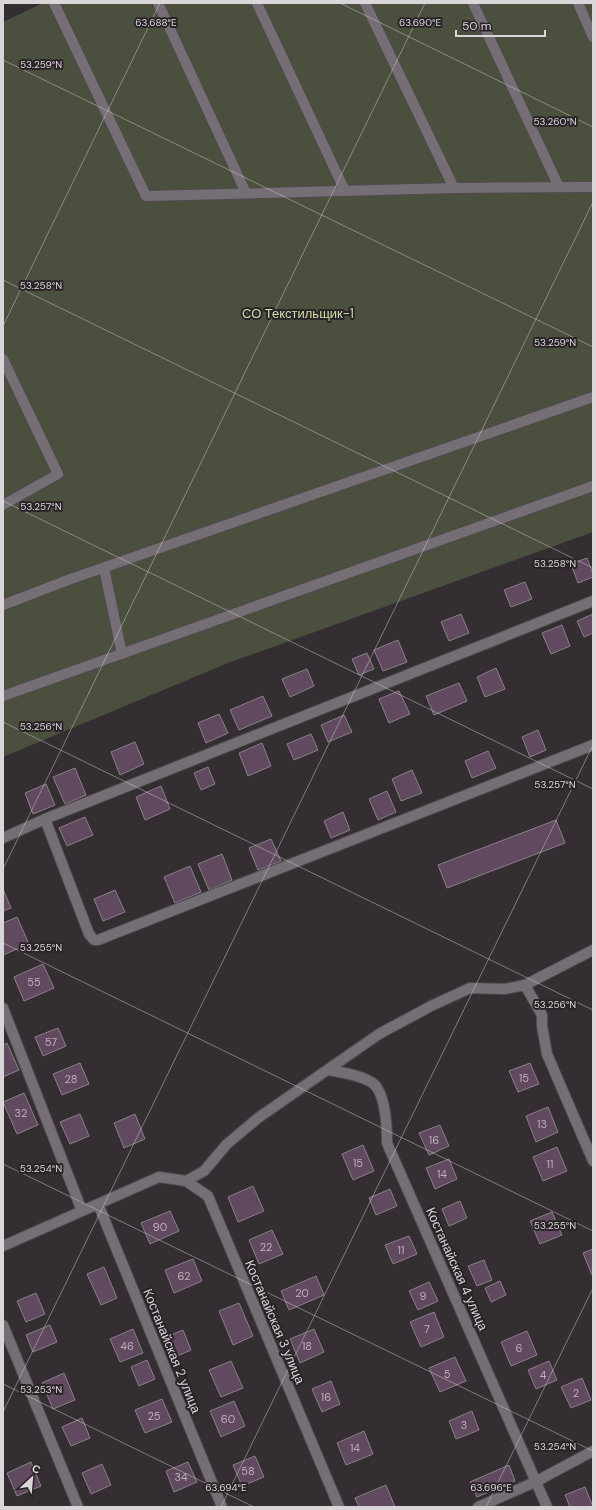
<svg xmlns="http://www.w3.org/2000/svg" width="596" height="1510" viewBox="0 0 596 1510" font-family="'DM Sans',sans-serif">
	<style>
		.green { fill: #4a4f3e }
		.building { fill: #61495f; stroke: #888188 }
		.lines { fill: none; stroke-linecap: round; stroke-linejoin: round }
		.minor-casing { stroke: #504b50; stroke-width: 12 }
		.minor { stroke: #756e74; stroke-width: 10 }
		.ticks { fill: none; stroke: #d9d5d8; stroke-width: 1; stroke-opacity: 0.45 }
		.labels { text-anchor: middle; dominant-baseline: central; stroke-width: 4; stroke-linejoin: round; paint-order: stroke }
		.number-label { font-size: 11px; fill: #bbb2ba }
		.park-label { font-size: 13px; fill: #cfdfa5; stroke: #2a2429 }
		.street-label { font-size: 13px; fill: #d9d5d8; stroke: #2a2429 }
		.ticks-label { font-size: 10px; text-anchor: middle; fill: #d9d5d8; stroke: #2a2429; stroke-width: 4; stroke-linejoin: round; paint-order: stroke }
	</style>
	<rect width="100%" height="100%" fill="#342e33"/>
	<!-- green -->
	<path class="green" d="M 43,3 L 593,3 L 593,532 L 228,663 L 3,757 L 3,22 Z"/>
	<!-- building -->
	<path class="building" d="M 587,558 L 593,574 L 593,577 L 578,583 L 571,564 Z
		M 525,582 L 532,599 L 511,607 L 504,590 Z
		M 461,614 L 469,633 L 449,641 L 441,622 Z
		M 593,614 L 593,633 L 584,637 L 577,621 Z
		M 562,625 L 570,646 L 551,654 L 542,633 Z
		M 398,640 L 407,662 L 383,671 L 374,650 Z
		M 367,653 L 374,669 L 359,675 L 352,659 Z
		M 496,668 L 505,689 L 485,697 L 477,677 Z
		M 307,669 L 314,686 L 290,697 L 282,679 Z
		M 459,683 L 467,701 L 434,715 L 426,696 Z
		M 399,691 L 410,714 L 389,723 L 379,699 Z
		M 263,696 L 272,716 L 239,730 L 230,710 Z
		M 219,714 L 228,733 L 206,743 L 198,723 Z
		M 344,715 L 352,732 L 328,742 L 321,725 Z
		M 538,730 L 546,750 L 530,757 L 522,737 Z
		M 311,734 L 318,750 L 294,760 L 287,744 Z
		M 135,742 L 144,764 L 120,775 L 111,752 Z
		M 262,743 L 271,766 L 248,776 L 239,753 Z
		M 488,751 L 496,768 L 472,778 L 465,761 Z
		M 208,767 L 215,784 L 201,790 L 194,773 Z
		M 75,768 L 86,795 L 65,804 L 53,777 Z
		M 412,770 L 422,793 L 401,801 L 392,779 Z
		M 46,784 L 55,805 L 33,814 L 25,793 Z
		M 161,786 L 170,809 L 145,820 L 136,797 Z
		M 387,791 L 396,812 L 378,820 L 369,799 Z
		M 343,812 L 350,830 L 331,838 L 324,821 Z
		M 85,817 L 93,835 L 67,846 L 59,828 Z
		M 556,820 L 565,843 L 447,888 L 438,865 Z
		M 271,839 L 281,861 L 258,870 L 249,848 Z
		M 222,854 L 232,880 L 209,890 L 198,864 Z
		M 190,866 L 201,892 L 175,903 L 164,877 Z
		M 3,889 L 11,908 L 3,911 Z
		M 115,890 L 125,912 L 103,921 L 94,899 Z
		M 17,917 L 29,944 L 3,955 L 3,923 Z
		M 43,964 L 54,988 L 24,1001 L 14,977 Z
		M 58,1028 L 66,1046 L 43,1056 L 35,1037 Z
		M 7,1043 L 19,1070 L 3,1077 L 3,1045 Z
		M 80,1063 L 89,1084 L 62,1095 L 53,1074 Z
		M 530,1063 L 539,1084 L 518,1092 L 509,1071 Z
		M 24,1093 L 38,1125 L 17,1134 L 3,1102 Z
		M 548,1107 L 558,1132 L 536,1142 L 526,1116 Z
		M 80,1114 L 89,1136 L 70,1144 L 60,1122 Z
		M 135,1114 L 145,1139 L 124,1148 L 114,1123 Z
		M 440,1125 L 449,1146 L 429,1155 L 419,1133 Z
		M 363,1145 L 374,1171 L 353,1180 L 342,1154 Z
		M 557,1147 L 567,1171 L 543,1181 L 533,1157 Z
		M 449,1159 L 457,1179 L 435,1189 L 426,1168 Z
		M 253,1186 L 264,1211 L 238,1222 L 228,1197 Z
		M 390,1189 L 397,1206 L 376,1215 L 369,1198 Z
		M 460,1201 L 467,1218 L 449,1226 L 442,1209 Z
		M 170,1211 L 179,1231 L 150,1244 L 141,1223 Z
		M 552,1212 L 562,1235 L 540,1244 L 530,1221 Z
		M 272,1230 L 283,1254 L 259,1264 L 249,1240 Z
		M 409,1236 L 417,1254 L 393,1264 L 385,1245 Z
		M 593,1249 L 593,1275 L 592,1275 L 583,1253 Z
		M 193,1259 L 202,1281 L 174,1293 L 165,1270 Z
		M 484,1260 L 492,1280 L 477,1286 L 468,1266 Z
		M 104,1267 L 117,1298 L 101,1305 L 87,1274 Z
		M 316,1276 L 324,1295 L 289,1310 L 281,1291 Z
		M 500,1281 L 506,1295 L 491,1302 L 485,1288 Z
		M 429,1282 L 438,1301 L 418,1310 L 409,1291 Z
		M 36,1293 L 45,1314 L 26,1322 L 17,1301 Z
		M 239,1303 L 253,1336 L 233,1345 L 219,1311 Z
		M 434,1312 L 444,1337 L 421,1347 L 410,1322 Z
		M 50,1325 L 57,1342 L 33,1352 L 26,1335 Z
		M 133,1329 L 143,1353 L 120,1362 L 110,1339 Z
		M 314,1329 L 324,1352 L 300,1363 L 290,1339 Z
		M 183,1330 L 191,1350 L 177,1356 L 168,1336 Z
		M 527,1331 L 537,1355 L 511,1366 L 501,1342 Z
		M 455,1357 L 466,1381 L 440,1392 L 429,1368 Z
		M 147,1360 L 155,1379 L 139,1386 L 131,1367 Z
		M 231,1361 L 243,1388 L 221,1397 L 209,1370 Z
		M 549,1361 L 557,1380 L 536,1389 L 528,1370 Z
		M 64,1373 L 75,1400 L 53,1409 L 42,1383 Z
		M 582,1378 L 591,1400 L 571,1408 L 561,1387 Z
		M 331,1381 L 340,1404 L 322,1412 L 312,1389 Z
		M 162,1399 L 172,1422 L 145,1433 L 135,1410 Z
		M 234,1401 L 245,1426 L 221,1437 L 210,1411 Z
		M 472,1411 L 479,1430 L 456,1439 L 449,1421 Z
		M 82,1418 L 90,1438 L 71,1446 L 62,1427 Z
		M 364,1431 L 373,1454 L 346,1465 L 337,1443 Z
		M 255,1456 L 264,1477 L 242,1486 L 233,1465 Z
		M 31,1462 L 41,1486 L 17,1496 L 7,1473 Z
		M 188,1462 L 197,1482 L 174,1492 L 166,1471 Z
		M 102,1464 L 111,1485 L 91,1494 L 82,1473 Z
		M 509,1465 L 515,1481 L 477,1497 L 470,1482 Z
		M 386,1485 L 395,1507 L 359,1507 L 355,1498 Z
		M 585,1487 L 593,1507 L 570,1507 L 565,1495 Z"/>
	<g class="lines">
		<!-- minor casing -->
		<g class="minor-casing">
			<path id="minor" d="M 54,3 L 146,196 L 454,188 L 365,3
				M 158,3 L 246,193
				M 257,3 L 345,191
				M 473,3 L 559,187
				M 578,3 L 593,37
				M 454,188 L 593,187
				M 3,359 L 58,474 L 3,505
				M 104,568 L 122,654
				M 3,605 L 68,580 L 593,397
				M 3,696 L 593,486
				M 45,819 L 89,934 L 94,940 L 98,940 L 593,745
				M 3,838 L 45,819 L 593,601
				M 525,985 L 542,1015 L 542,1026 L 547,1054 L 593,1161
				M 3,1008 L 82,1211
				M 328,1070 C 340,1072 366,1076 375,1085 C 386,1098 387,1127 387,1143 L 547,1507
				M 186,1181 L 204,1171 L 227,1144 L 258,1118 L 379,1034 L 431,1006 L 470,988 L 505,989 L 525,985 L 593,950
				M 98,1204 L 222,1507
				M 3,1246 L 159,1177 L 186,1181 L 208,1196 L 339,1507
				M 3,1325 L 78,1507
				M 478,1507 L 535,1482 L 593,1451"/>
		</g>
		<!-- minor -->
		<use href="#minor" class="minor"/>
	</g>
	<!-- ticks -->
	<path class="ticks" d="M 340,3 L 593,127M 3,60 L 593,347M 3,280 L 593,568M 3,326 L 160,3M 3,501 L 593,789M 3,722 L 593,1010M 3,869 L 425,3M 3,943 L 593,1231M 3,1164 L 593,1451M 3,1384 L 254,1507M 3,1412 L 593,202M 221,1507 L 593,745M 486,1507 L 593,1288"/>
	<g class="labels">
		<!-- number labels -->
		<g class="number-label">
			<text x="34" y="982">55</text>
			<text x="51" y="1042">57</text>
			<text x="524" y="1078">15</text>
			<text x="71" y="1079">28</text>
			<text x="21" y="1113">32</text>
			<text x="542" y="1124">13</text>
			<text x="434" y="1140">16</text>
			<text x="358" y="1163">15</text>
			<text x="550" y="1164">11</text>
			<text x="442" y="1174">14</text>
			<text x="160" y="1227">90</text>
			<text x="266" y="1247">22</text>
			<text x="401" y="1250">11</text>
			<text x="184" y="1276">62</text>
			<text x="302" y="1293">20</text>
			<text x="423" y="1296">9</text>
			<text x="427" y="1329">7</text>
			<text x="127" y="1346">46</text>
			<text x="307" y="1346">18</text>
			<text x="519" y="1348">6</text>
			<text x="447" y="1374">5</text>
			<text x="543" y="1375">4</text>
			<text x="576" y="1393">2</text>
			<text x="326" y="1397">16</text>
			<text x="154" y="1416">25</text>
			<text x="228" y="1419">60</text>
			<text x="464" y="1425">3</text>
			<text x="355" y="1448">14</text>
			<text x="248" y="1471">58</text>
			<text x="181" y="1477">34</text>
		</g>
		<!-- park labels -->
		<g class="park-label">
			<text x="298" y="313">СО Текстильщик-1</text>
		</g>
		<!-- street labels -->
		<g class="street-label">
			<text transform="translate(457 1269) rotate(66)">Костанайская 4 улица</text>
			<text transform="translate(275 1322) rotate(67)">Костанайская 3 улица</text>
			<text transform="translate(172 1351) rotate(68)">Костанайская 2 улица</text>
		</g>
	</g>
	<g class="ticks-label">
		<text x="156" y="26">63.688°E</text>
		<text x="420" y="26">63.690°E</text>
		<text x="41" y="68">53.259°N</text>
		<text x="555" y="125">53.260°N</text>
		<text x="41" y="289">53.258°N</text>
		<text x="555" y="346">53.259°N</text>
		<text x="41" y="510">53.257°N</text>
		<text x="555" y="567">53.258°N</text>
		<text x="41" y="730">53.256°N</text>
		<text x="555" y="788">53.257°N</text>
		<text x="41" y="951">53.255°N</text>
		<text x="555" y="1008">53.256°N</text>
		<text x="41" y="1172">53.254°N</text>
		<text x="555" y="1229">53.255°N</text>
		<text x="41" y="1393">53.253°N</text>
		<text x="555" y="1450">53.254°N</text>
		<text x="226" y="1491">63.694°E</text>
		<text x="491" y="1491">63.696°E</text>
	</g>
	<!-- border -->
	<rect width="596" height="1510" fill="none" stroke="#d9d5d8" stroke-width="8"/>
	<!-- north arrow -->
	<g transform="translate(32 1478) rotate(26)" stroke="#2a2429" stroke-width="3" paint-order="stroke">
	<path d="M0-3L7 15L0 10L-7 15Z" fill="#d9d5d8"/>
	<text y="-6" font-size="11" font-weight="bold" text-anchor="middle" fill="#d9d5d8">С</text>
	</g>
	<!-- scale -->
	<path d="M456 30v6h89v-6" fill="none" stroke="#d9d5d8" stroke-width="2"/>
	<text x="462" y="30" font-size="12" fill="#d9d5d8" stroke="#2a2429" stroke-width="3" paint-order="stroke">50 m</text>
</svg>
